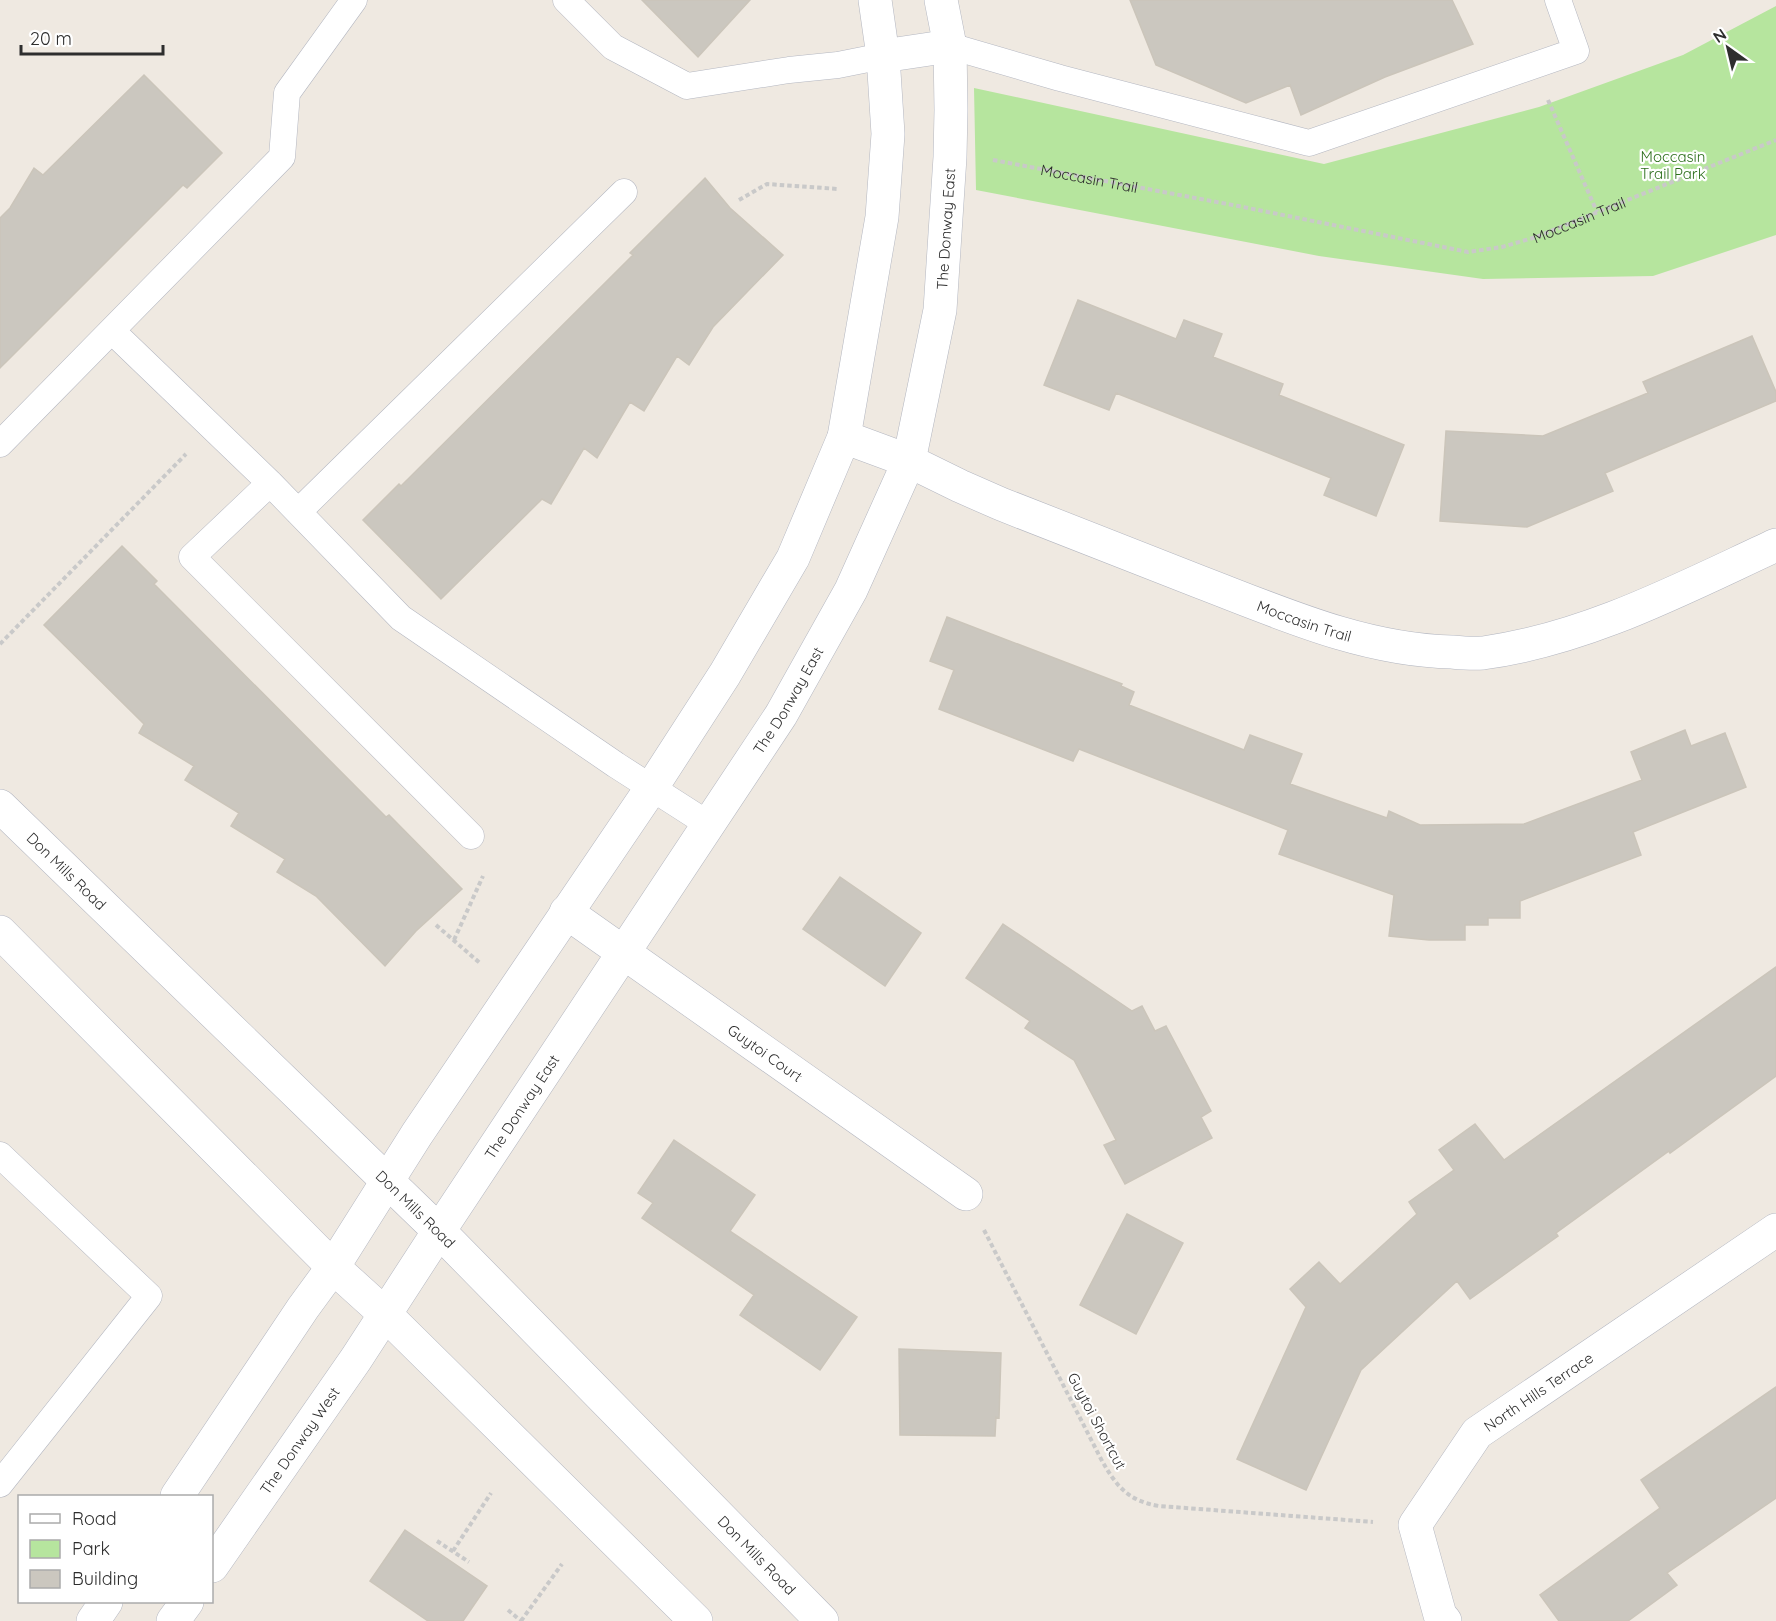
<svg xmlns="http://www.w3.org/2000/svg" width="1776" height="1621" viewBox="0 0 1776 1621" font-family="Quicksand,sans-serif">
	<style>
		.green { fill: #b6e59e }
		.building { fill: #cbc7bf; stroke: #cbc5ba; stroke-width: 1.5 }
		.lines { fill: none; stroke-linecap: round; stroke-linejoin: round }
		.lane-casing { stroke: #b4b7c1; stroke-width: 27 }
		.street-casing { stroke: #b4b7c1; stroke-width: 34 }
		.secondary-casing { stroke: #b4b7c1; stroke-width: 34 }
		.path { stroke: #c9c9c9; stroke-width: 4; stroke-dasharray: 4.5 3; stroke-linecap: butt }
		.lane { stroke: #fff; stroke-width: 26 }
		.street { stroke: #fff; stroke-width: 33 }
		.secondary { stroke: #fff; stroke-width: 33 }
		.labels { text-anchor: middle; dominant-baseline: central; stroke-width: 4.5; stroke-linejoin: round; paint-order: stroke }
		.park-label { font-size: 15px; fill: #2c6e1b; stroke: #fff }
		.street-label { font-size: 15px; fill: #2e2e2e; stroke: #fff }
	</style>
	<rect width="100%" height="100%" fill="#efe9e1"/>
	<!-- green -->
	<path class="green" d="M 1776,6 L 1776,235 L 1653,276 L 1483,279 L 1319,256 L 976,190 L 974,88 L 1324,164 L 1539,107 L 1683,55 Z"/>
	<!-- building -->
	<path class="building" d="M 642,0 L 750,0 L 698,57 Z
		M 1130,0 L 1452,0 L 1473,44 L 1385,77 L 1301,115 L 1290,85 L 1246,103 L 1156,65 Z
		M 144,75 L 222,153 L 187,188 L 183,185 L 0,368 L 0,218 L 10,208 L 34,168 L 43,175 Z
		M 705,178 L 730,208 L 783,255 L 713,327 L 689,365 L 677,356 L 644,411 L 630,402 L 597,458 L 584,448 L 551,504 L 542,499 L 441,599 L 363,520 L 399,484 L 401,486 L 633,255 L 630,253 Z
		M 1078,300 L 1176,339 L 1184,320 L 1222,334 L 1213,357 L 1283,384 L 1279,395 L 1404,445 L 1376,516 L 1324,495 L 1331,478 L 1296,464 L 1116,393 L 1109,410 L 1044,385 Z
		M 1752,336 L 1776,392 L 1776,401 L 1605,473 L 1613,491 L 1527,527 L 1440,521 L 1446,431 L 1543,436 L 1648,393 L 1643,382 Z
		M 122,546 L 157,581 L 154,584 L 386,817 L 389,815 L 462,889 L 416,931 L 385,966 L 316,896 L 277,872 L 285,859 L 231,826 L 239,813 L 185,780 L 194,766 L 139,733 L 144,724 L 44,625 Z
		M 947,617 L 1122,684 L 1121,686 L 1134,692 L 1129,705 L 1244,750 L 1250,735 L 1302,754 L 1290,784 L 1387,818 L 1389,811 L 1420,825 L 1524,824 L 1642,780 L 1631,752 L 1685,730 L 1691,746 L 1725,733 L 1746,787 L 1633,832 L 1641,855 L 1520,901 L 1520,918 L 1488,918 L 1488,925 L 1465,925 L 1465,940 L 1429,940 L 1389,936 L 1394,895 L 1279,854 L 1288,830 L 1079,749 L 1073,761 L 939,709 L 954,670 L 930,661 Z
		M 840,877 L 921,933 L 885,986 L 803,929 Z
		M 1003,924 L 1132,1011 L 1142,1006 L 1155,1031 L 1166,1026 L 1211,1111 L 1201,1117 L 1212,1138 L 1125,1184 L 1104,1145 L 1116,1140 L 1074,1060 L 1025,1028 L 1030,1021 L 966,978 Z
		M 1776,967 L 1776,1076 L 1670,1153 L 1669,1151 L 1556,1233 L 1558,1236 L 1470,1299 L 1457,1281 L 1361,1370 L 1306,1490 L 1237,1459 L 1306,1307 L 1290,1289 L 1319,1262 L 1340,1284 L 1417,1214 L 1409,1202 L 1454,1170 L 1439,1150 L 1475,1124 L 1504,1160 Z
		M 674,1140 L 755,1195 L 730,1231 L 857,1317 L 820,1370 L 740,1315 L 754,1295 L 642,1218 L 653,1203 L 638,1193 Z
		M 1127,1214 L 1183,1243 L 1136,1334 L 1080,1305 Z
		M 899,1349 L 1001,1353 L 999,1418 L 996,1417 L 995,1436 L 900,1435 Z
		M 1776,1387 L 1776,1498 L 1667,1573 L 1677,1585 L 1628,1621 L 1559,1621 L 1540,1595 L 1660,1508 L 1641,1480 Z
		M 405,1530 L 487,1586 L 463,1621 L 428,1621 L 370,1581 Z"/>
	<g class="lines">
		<!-- lane casing -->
		<g class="lane-casing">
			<path id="lane" d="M 566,0 L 613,47 L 687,86 L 789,70 L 838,65 L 883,56
				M 950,46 L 1060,78 L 1309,143 L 1576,51 L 1558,0
				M 112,331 L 270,483 L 401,618 L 616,765 L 708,824
				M 0,444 L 282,157 L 287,93 L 354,0
				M 270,483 L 192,557 L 471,836
				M 298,512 L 624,192
				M 0,1155 L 149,1296 L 0,1484"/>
		</g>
		<!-- street casing -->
		<g class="street-casing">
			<g id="street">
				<path id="s2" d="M 844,437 L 909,461 L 960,486 L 1001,504 C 1067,530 1133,556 1200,582 C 1281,613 1363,650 1452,652 C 1462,653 1473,654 1483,653 C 1587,639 1683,588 1776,545"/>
				<path id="s3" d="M 566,912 L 966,1194"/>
				<path id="s4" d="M 1445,1621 L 1440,1615 L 1415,1525 L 1477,1433 L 1776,1230"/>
			</g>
		</g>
		<!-- secondary casing -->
		<g class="secondary-casing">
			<g id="secondary">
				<path d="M 883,56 L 950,46"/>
				<path id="s5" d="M 0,806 L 439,1231 L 822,1621"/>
				<path d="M 0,932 L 333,1267 L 385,1314 L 696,1621"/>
				<path d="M 177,1496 L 303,1308 L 333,1267 L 417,1134 L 652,787 L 725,674 L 793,558 L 844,437 L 882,217 L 888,134 L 883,56 L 875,0"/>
				<path id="s6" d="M 212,1566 L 356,1359 L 439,1231 L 781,715 L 851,590 L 909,461 L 940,310 L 950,157 L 951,110 L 950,46 L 941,0"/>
				<path d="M 93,1621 L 106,1602"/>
				<path d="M 173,1621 L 187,1602"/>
			</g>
		</g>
		<!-- path -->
		<g class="path">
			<path d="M 1548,100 L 1597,212"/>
			<path id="s1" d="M 993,160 L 1238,206 L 1468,252 L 1502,247 L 1536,237 L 1776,140"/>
			<path d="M 739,200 L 767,184 L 838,189"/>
			<path d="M 0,644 L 186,454"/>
			<path d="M 436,925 L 481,964"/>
			<path d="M 454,940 L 483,876"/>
			<path d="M 984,1230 L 1101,1459 C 1116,1486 1128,1501 1159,1506 L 1373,1522"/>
			<path d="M 437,1541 L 469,1562"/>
			<path d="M 453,1551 L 491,1493"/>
			<path d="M 508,1610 L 521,1621"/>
			<path d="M 521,1621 L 562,1564"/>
		</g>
		<!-- lane -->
		<use href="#lane" class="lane"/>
		<!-- street -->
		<use href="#street" class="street"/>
		<!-- secondary -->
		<use href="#secondary" class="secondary"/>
	</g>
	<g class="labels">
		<!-- park labels -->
		<g class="park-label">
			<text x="1673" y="156">Moccasin<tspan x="1673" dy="17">Trail Park</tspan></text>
		</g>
		<!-- street labels -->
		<g class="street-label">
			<text stroke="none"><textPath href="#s1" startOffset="98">Moccasin Trail</textPath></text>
			<text stroke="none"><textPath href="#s1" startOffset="600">Moccasin Trail</textPath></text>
			<text stroke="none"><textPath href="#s6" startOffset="1544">The Donway East</textPath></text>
			<text stroke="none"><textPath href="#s2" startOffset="496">Moccasin Trail</textPath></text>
			<text stroke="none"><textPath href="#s6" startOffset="1040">The Donway East</textPath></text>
			<text stroke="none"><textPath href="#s5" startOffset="93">Don Mills Road</textPath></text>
			<text stroke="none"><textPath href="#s3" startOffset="244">Guytoi Court</textPath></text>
			<text stroke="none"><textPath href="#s6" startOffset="554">The Donway East</textPath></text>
			<text stroke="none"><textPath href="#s5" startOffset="579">Don Mills Road</textPath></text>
			<text stroke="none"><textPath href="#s4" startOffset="286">North Hills Terrace</textPath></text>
			<text transform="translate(1097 1421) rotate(62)">Guytoi Shortcut</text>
			<text stroke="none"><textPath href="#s6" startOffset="153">The Donway West</textPath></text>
			<text stroke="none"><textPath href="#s5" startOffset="1065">Don Mills Road</textPath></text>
		</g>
	</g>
	<!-- legend -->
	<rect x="18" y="1495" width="195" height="108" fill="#ffffff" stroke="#ababab" stroke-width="1.5"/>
	<rect x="30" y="1514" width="30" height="9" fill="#ffffff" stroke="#ababab" stroke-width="1.5"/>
	<text x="72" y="1525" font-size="18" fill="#2e2e2e">Road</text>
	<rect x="30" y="1540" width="30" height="18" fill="#b6e59e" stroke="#ababab" stroke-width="1.5"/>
	<text x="72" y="1555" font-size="18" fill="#2e2e2e">Park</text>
	<rect x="30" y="1570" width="30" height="18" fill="#cbc7bf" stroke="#ababab" stroke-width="1.5"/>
	<text x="72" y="1585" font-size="18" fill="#2e2e2e">Building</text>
	<!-- north arrow -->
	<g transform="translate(1728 48) rotate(326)" stroke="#ffffff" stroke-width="4.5" paint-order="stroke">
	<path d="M0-4.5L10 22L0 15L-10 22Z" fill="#2e2e2e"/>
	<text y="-9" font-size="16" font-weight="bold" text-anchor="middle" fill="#2e2e2e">N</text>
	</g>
	<!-- scale -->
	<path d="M21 45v9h142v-9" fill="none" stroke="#2e2e2e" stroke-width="3"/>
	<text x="30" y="45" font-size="18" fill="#2e2e2e" stroke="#ffffff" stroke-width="4.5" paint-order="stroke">20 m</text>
</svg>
